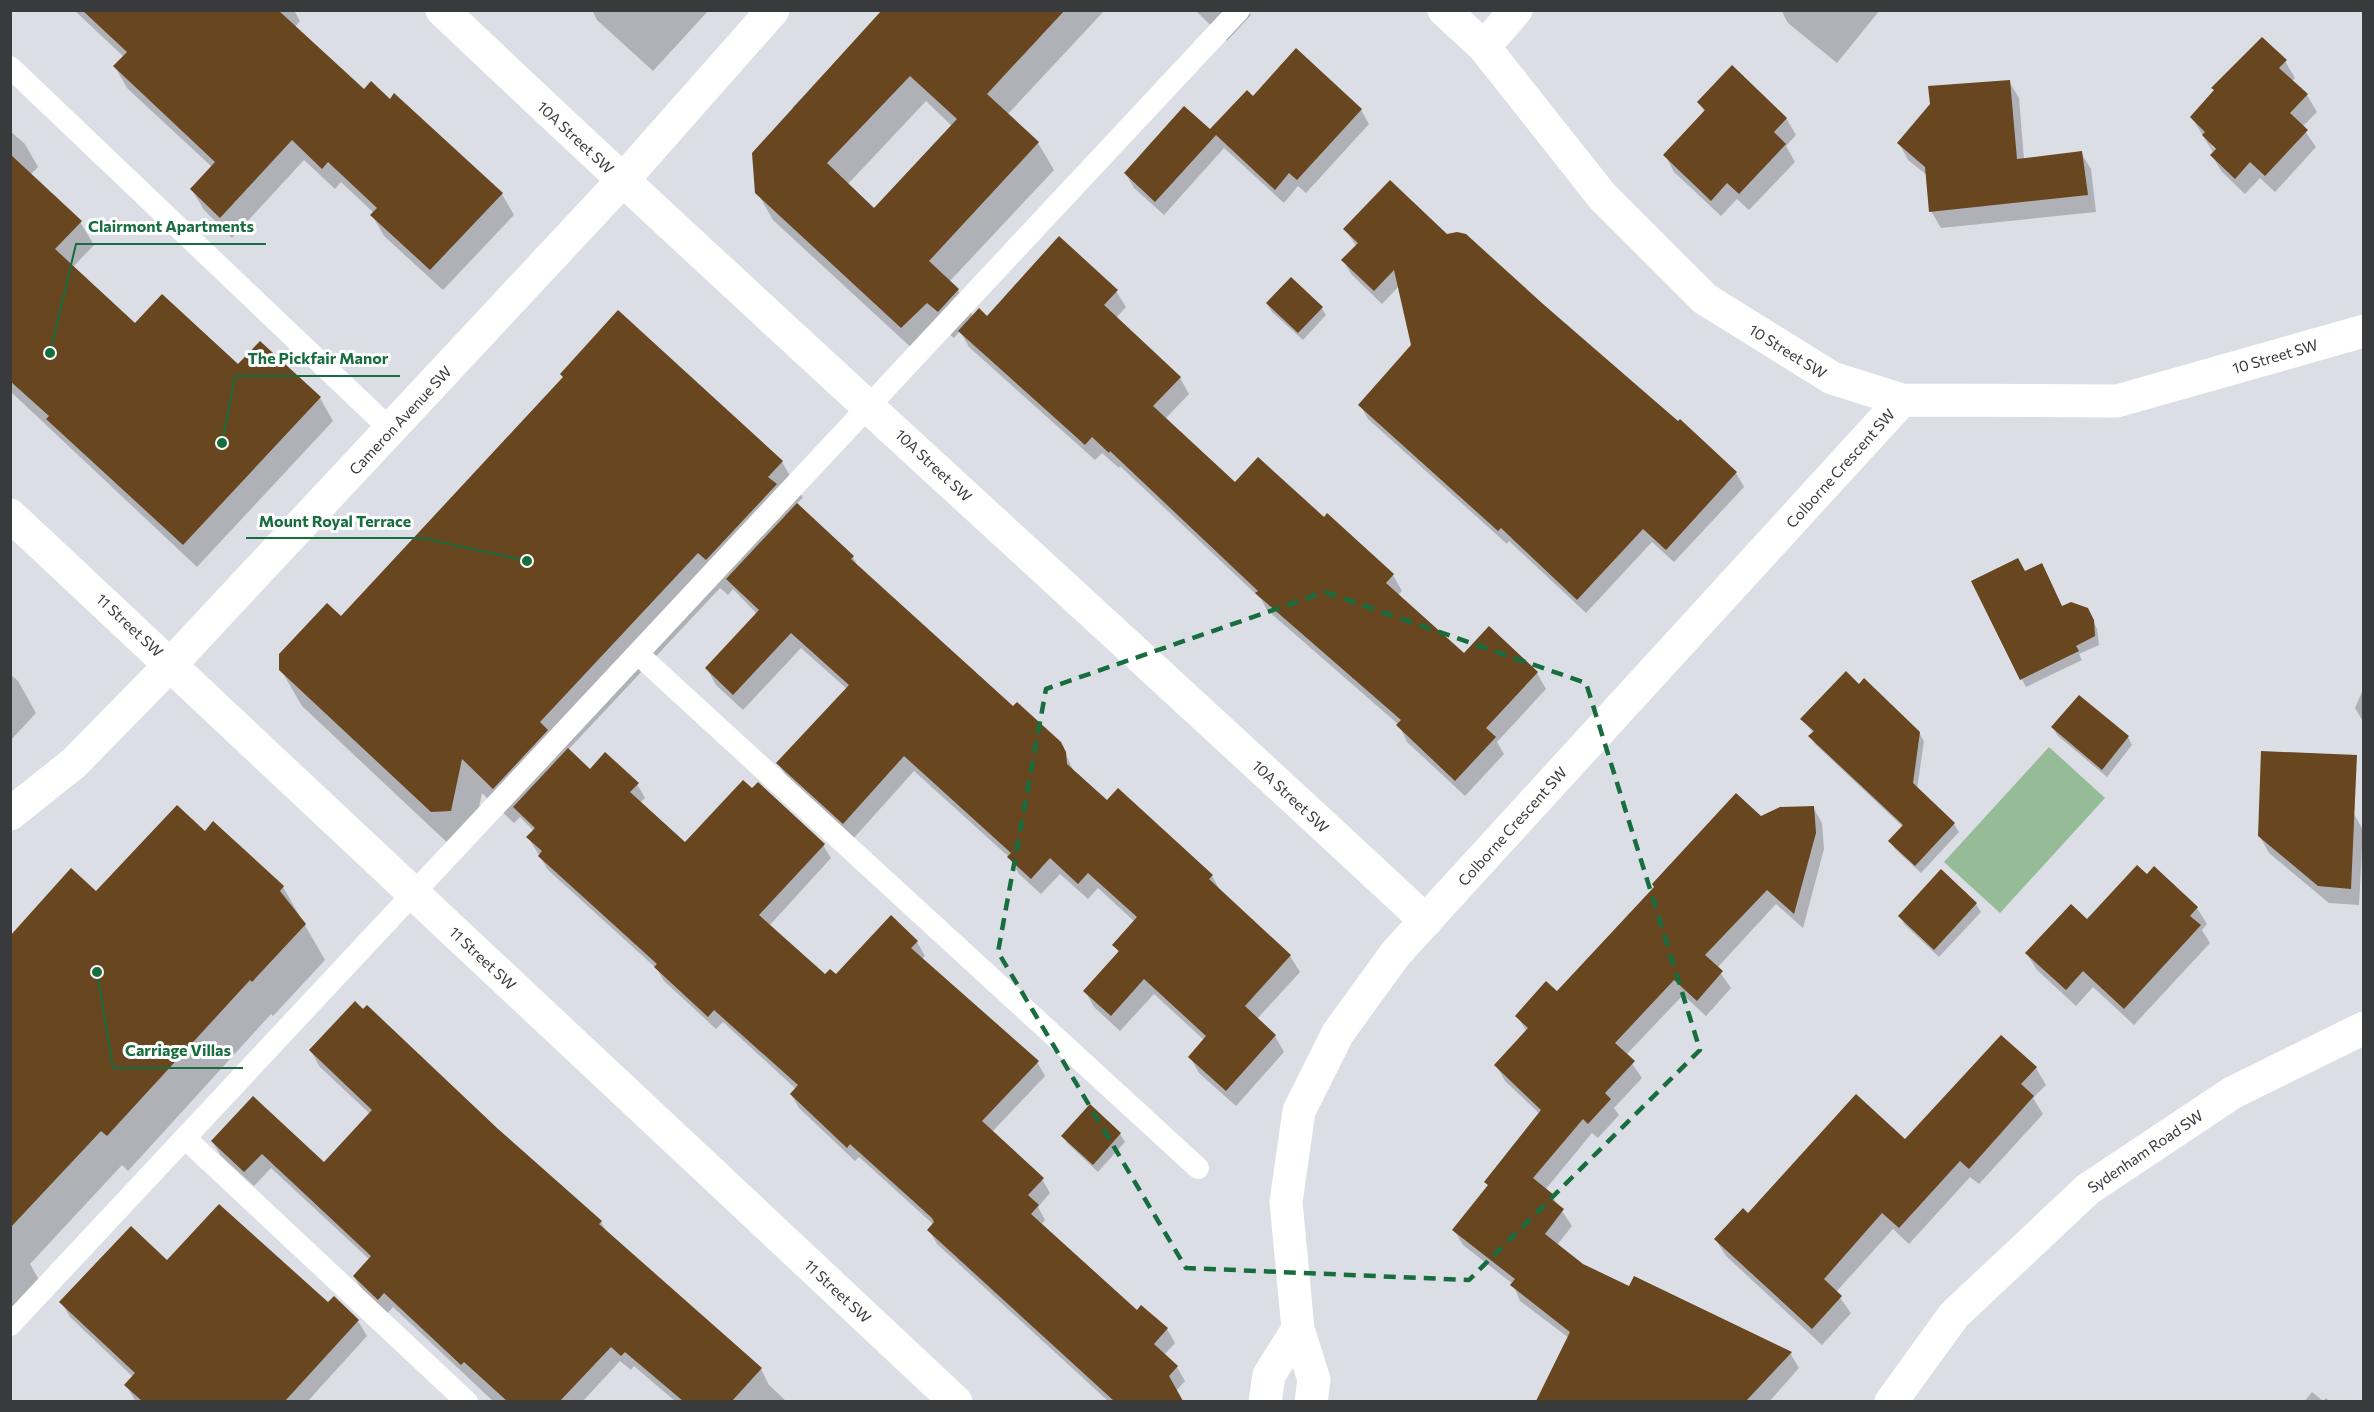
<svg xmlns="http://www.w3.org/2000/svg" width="2374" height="1412" viewBox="0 0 2374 1412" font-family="Commissioner,sans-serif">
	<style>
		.green { fill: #95bc97 }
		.shadow { fill: #0003; fill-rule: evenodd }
		.building { fill: #68461f; fill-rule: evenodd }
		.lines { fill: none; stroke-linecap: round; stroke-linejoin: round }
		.lane { stroke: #fff; stroke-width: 22 }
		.street { stroke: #fff; stroke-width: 33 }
		.marked { fill: none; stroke: #186d3f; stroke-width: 4.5; stroke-dasharray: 12 8; stroke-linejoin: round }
		.labels { text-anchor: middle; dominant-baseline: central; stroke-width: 6; stroke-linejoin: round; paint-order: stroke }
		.street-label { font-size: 15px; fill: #393a3c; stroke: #fff }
		.leader { fill: none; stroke: #186d3f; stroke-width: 2 }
		.callout-dot { fill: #186d3f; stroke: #fff; stroke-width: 2 }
		.callout-label { font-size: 16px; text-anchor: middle; font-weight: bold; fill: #186d3f; stroke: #fff; stroke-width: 6; stroke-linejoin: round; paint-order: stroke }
	</style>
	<rect width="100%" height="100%" fill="#dbdee4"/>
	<!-- green -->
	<path class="green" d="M 2049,747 L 2105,798 L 2000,913 L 1944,862 Z"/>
	<!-- shadow -->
	<path class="shadow" d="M 74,10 L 294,10 L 300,21 L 295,27 L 364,91 L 390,101 L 394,95 L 502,194 L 514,215 L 443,290 L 384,236 L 372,215 L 374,213 L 341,182 L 335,189 L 304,160 L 232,238 L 204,210 L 192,190 L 212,167 L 127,88 L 115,67 L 124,57 Z
		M 592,10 L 709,10 L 653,71 L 597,20 Z
		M 884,10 L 1105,10 L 1007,115 L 1038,143 L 1054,170 L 949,282 L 958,290 L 973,316 L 987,318 L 1116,291 L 1126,307 L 1116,318 L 1180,378 L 1189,394 L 1165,419 L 1235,484 L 1324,519 L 1393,575 L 1402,591 L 1398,595 L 1464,655 L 1537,673 L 1546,689 L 1497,742 L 1504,754 L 1465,796 L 1407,742 L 1399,725 L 1267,610 L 1261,599 L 1120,466 L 1119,468 L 1102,453 L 1095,460 L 969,347 L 960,331 L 954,338 L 943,329 L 917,353 L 773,220 L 757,192 L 794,110 L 793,107 ZM 926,101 L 952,126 L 874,210 L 847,185 Z
		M 1195,10 L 1248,10 L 1251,15 L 1227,41 Z
		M 1781,10 L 1880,10 L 1837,63 L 1788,23 Z
		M 2285,61 L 2295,78 L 2292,81 L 2307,95 L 2317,112 L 2302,127 L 2316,147 L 2275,192 L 2260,178 L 2245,194 L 2222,172 L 2212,156 L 2213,152 L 2192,118 ZM 2209,140 L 2221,155 L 2212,147 Z
		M 2009,81 L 2019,98 L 2024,159 L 2081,153 L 2091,169 L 2096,212 L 1941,228 L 1931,211 L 1928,176 L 1908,160 L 1899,143 Z
		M 1699,102 L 1786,118 L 1796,135 L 1786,146 L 1795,162 L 1749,210 L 1737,199 L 1721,216 L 1674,172 L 1665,155 L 1705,113 Z
		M 1361,110 L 1369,124 L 1306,193 L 1298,186 L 1284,203 L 1224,148 L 1164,215 L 1134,188 L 1126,174 L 1210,131 Z
		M 10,131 L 25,144 L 38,167 L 30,175 L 80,222 L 94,245 L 73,267 L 135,326 L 320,398 L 333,421 L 197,567 L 10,391 Z
		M 1345,229 L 1446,236 L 1542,305 L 1736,473 L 1744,487 L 1674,562 L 1652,542 L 1586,613 L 1509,541 L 1507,544 L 1368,419 L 1360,405 L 1413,346 L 1399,286 L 1382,304 L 1351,274 L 1343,260 L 1356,246 Z
		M 1267,304 L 1321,307 L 1326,315 L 1303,340 L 1272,312 Z
		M 782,462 L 803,498 L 796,504 L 853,557 L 859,569 L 1013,708 L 1060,742 L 1075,774 L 1107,803 L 1118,790 L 1212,876 L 1221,892 L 1290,956 L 1300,972 L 1257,1019 L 1275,1036 L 1284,1052 L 1236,1106 L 1199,1073 L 1190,1057 L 1204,1040 L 1154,994 L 1120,1031 L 1094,1007 L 1085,991 L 1119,953 L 1114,945 L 1135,922 L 1098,888 L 1088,899 L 1060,874 L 1041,894 L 1019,874 L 1010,858 L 914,771 L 853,839 L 788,779 L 778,763 L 847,689 L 801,648 L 743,710 L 716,685 L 707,669 L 757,614 L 733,589 L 728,595 L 720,588 L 568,750 L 590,771 L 637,784 L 645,798 L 640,803 L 685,845 L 823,845 L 831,858 L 769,926 L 825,976 L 836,976 L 917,942 L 925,956 L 921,959 L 1037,1062 L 1045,1076 L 992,1132 L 1042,1179 L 1050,1193 L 1038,1207 L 1045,1220 L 1041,1225 L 1137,1312 L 1167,1329 L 1175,1343 L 1164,1355 L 1177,1367 L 1185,1381 L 1176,1391 L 1182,1402 L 1109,1402 L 937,1244 L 929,1230 L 934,1225 L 859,1157 L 855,1161 L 799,1108 L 791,1094 L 796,1089 L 723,1022 L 716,1029 L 664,981 L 657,969 L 548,870 L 528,837 L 534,831 L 520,817 L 514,823 L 482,793 L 471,846 L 453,848 L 302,706 L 281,670 L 341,618 Z
		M 2025,573 L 2062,607 L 2092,618 L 2097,629 L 2099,645 L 2079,654 L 2082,660 L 2026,687 L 1973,582 Z
		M 10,674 L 18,681 L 36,713 L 10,741 Z
		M 2364,687 L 2364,723 L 2355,708 Z
		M 1802,719 L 1919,733 L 1924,741 L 1917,789 L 1954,824 L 1959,832 L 1921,873 L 1895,849 L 1890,841 L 1903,827 L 1815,744 L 1810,736 L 1813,733 Z
		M 2053,728 L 2128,737 L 2132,745 L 2107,777 L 2058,736 Z
		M 1813,807 L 1822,823 L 1824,849 L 1803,928 L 1776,904 L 1717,968 L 1731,988 L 1706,1016 L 1683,995 L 1626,1055 L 1642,1078 L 1614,1108 L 1619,1115 L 1598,1138 L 1592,1133 L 1545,1190 L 1552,1196 L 1572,1226 L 1557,1245 L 1582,1266 L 1630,1288 L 1790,1353 L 1799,1368 L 1769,1402 L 1658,1402 L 1654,1398 L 1653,1402 L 1546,1402 L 1542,1394 L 1569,1338 L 1520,1301 L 1513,1284 L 1463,1245 L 1454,1230 L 1489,1187 L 1486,1182 L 1540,1114 L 1505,1081 L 1496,1065 L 1527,1032 L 1517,1016 L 1557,993 L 1761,818 Z
		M 2353,812 L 2363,830 L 2359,905 L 2329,903 L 2269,853 L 2259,835 Z
		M 205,834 L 283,887 L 325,960 L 273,1016 L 271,1014 L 128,1171 L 122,1165 L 30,1264 L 41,1283 L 10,1316 L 10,937 Z
		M 1941,871 L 1976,904 L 1981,912 L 1939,957 L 1905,925 L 1900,917 Z
		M 2147,876 L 2197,908 L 2207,924 L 2202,930 L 2210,943 L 2134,1025 L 2093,987 L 2076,1006 L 2037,970 L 2027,954 L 2087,921 Z
		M 2001,1037 L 2036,1068 L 2046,1085 L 2033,1098 L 2043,1114 L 1979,1184 L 1970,1177 L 1909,1244 L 1893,1229 L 1836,1292 L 1851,1313 L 1822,1345 L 1726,1256 L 1716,1240 L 1748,1215 L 1905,1141 Z
		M 311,1051 L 496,1129 L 601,1222 L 608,1234 L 761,1369 L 769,1385 L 787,1402 L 676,1402 L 634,1366 L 631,1370 L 620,1361 L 582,1402 L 494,1402 L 393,1307 L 387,1314 L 363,1291 L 354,1277 L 370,1260 L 271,1168 L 254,1186 L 221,1156 L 212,1141 L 324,1164 L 370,1114 L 319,1066 Z
		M 1090,1106 L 1120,1134 L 1125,1142 L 1098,1172 L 1068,1144 L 1063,1136 Z
		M 167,1262 L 328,1304 L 358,1321 L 367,1336 L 307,1402 L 136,1402 L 126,1385 L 133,1377 L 70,1317 L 61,1302 Z
		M 2312,1392 L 2323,1401 L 2326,1398 L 2330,1402 L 2304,1402 Z"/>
	<!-- building -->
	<path class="building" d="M 82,10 L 278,10 L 364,89 L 371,81 L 390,99 L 394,93 L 503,193 L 430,270 L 370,215 L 377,208 L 328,162 L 322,169 L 292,140 L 220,218 L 190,189 L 215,162 L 113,66 L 127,52 Z
		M 882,10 L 1065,10 L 987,94 L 1039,142 L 929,261 L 959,289 L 938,312 L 927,303 L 901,328 L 755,193 L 752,153 ZM 910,76 L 957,119 L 874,208 L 827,163 Z
		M 2262,37 L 2287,60 L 2279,68 L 2308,94 L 2290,113 L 2308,130 L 2265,176 L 2250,162 L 2235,179 L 2210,155 L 2216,149 L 2202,135 L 2205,132 L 2190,117 L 2214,90 L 2211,88 Z
		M 1296,48 L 1362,109 L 1297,180 L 1289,173 L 1275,190 L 1216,135 L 1155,202 L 1124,173 L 1184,106 L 1210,129 L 1247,90 L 1253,96 Z
		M 1732,65 L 1787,118 L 1774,132 L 1786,144 L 1739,194 L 1727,183 L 1711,201 L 1663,155 L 1705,110 L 1697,102 Z
		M 2010,80 L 2017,159 L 2082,151 L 2088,195 L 1929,212 L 1925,167 L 1897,143 L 1930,104 L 1928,86 Z
		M 10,154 L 82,221 L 55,249 L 135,323 L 162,294 L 238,364 L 260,341 L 321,397 L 183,545 L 46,419 L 49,416 L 10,381 Z
		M 1390,180 L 1447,234 L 1457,232 L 1466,234 L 1543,304 L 1678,421 L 1680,419 L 1737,472 L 1666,550 L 1643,529 L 1577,600 L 1501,528 L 1498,531 L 1358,405 L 1411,345 L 1394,270 L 1374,291 L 1341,260 L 1358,243 L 1343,229 Z
		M 1059,236 L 1118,290 L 1104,305 L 1181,377 L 1153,406 L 1235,482 L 1258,457 L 1324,517 L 1327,513 L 1394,574 L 1386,583 L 1464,653 L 1489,626 L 1538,672 L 1486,728 L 1496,737 L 1455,781 L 1396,725 L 1401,720 L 1255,593 L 1258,591 L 1110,451 L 1109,453 L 1092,437 L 1085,445 L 958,331 L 979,308 L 987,316 Z
		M 1291,277 L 1323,307 L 1298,333 L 1266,303 Z
		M 618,310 L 783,461 L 768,477 L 777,484 L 706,560 L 698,553 L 540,722 L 548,730 L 493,789 L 462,759 L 451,811 L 431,812 L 279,670 L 279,654 L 327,603 L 341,616 L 563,377 L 560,374 Z
		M 797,503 L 854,556 L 851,559 L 1013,706 L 1017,702 L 1061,742 L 1066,752 L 1067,764 L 1107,800 L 1118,788 L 1213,875 L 1209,879 L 1291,955 L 1245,1006 L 1276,1035 L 1226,1091 L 1188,1057 L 1206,1036 L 1144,979 L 1111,1016 L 1083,991 L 1119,951 L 1112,945 L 1137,917 L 1088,873 L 1078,884 L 1050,858 L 1031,879 L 1007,857 L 1011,853 L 904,756 L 843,824 L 776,763 L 849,685 L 791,633 L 733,695 L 705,668 L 759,610 L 726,579 Z
		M 2018,558 L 2025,571 L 2042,563 L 2062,606 L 2071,602 L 2088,608 L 2094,620 L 2095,636 L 2076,646 L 2079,651 L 2020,680 L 1971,581 Z
		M 1846,671 L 1859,684 L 1864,678 L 1920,732 L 1913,783 L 1955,823 L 1915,866 L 1888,841 L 1903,825 L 1808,736 L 1814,731 L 1800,719 Z
		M 2079,695 L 2129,736 L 2102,770 L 2051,727 Z
		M 568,748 L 590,769 L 605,752 L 639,783 L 630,792 L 685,842 L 743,780 L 752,788 L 758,782 L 825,844 L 759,915 L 825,974 L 830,969 L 836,974 L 891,915 L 918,941 L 911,948 L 1039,1061 L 982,1121 L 1044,1178 L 1028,1195 L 1039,1205 L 1031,1214 L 1137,1310 L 1141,1305 L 1168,1328 L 1154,1344 L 1178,1366 L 1169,1376 L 1183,1401 L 1114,1401 L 927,1230 L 934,1222 L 932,1218 L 850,1144 L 847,1148 L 790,1094 L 798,1085 L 714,1010 L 708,1017 L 654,967 L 657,964 L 538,856 L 542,851 L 526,837 L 535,828 L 513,807 Z
		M 2261,751 L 2357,755 L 2351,889 L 2318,886 L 2258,836 Z
		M 1736,793 L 1761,816 L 1780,807 L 1814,806 L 1816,833 L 1794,914 L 1767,890 L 1705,955 L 1723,971 L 1697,1001 L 1674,980 L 1615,1043 L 1635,1061 L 1605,1093 L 1611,1099 L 1588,1124 L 1583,1119 L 1533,1178 L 1554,1195 L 1550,1198 L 1564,1209 L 1545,1234 L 1583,1264 L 1629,1286 L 1634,1276 L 1792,1352 L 1746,1401 L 1536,1401 L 1570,1332 L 1510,1285 L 1515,1279 L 1452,1230 L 1488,1185 L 1484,1182 L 1541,1110 L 1494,1065 L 1528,1028 L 1515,1016 L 1546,981 L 1557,991 L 1654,887 L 1652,884 Z
		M 177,805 L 205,831 L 213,821 L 284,886 L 280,891 L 306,924 L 252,982 L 250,980 L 107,1136 L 101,1131 L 10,1228 L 10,936 L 71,868 L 96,891 Z
		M 2137,865 L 2147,874 L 2154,866 L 2198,907 L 2190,916 L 2201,925 L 2124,1009 L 2083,971 L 2066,990 L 2025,953 L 2071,904 L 2087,919 Z
		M 1941,869 L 1977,903 L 1934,950 L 1898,916 Z
		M 355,1001 L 363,1009 L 367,1005 L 497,1128 L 602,1221 L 599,1224 L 762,1368 L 732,1401 L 683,1401 L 625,1352 L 621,1356 L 611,1347 L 560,1401 L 507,1401 L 464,1362 L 461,1365 L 384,1293 L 378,1300 L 353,1276 L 371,1256 L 262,1154 L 244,1172 L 211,1141 L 253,1096 L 324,1162 L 372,1110 L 309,1050 Z
		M 2001,1035 L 2037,1067 L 2021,1084 L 2034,1096 L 1969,1169 L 1960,1161 L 1899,1228 L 1882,1213 L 1824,1279 L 1842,1296 L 1812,1329 L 1714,1239 L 1743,1208 L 1748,1213 L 1856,1094 L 1905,1139 Z
		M 1090,1104 L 1121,1133 L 1093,1165 L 1061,1136 Z
		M 219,1204 L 328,1302 L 334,1296 L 359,1320 L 285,1401 L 142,1401 L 124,1385 L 135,1373 L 59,1302 L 131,1226 L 167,1260 Z"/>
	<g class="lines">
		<!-- lane -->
		<path class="lane" d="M 10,67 L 391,430
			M 638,654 L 1198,1168
			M 185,1138 L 467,1402
			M 10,1325 L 1239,10"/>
		<!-- street -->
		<path class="street" d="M 442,10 C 767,318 1099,616 1426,921
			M 1444,10 L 1484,47 L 1602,196 L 1705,299 L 1832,378 L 1902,400 L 2117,401 L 2364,331
			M 1484,47 L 1516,10
			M 10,515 L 956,1402
			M 10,814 L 74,763 L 172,663 L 622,181 L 773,10
			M 1265,1402 L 1269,1375 L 1298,1329
			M 1311,1402 L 1314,1380 L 1298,1329 L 1286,1202 L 1299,1111 L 1338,1033 L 1396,953 L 1902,400
			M 1891,1402 L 1954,1315 L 2088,1189 L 2232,1093 L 2364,1028"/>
	</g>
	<!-- marked area -->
	<path class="marked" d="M 1325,592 L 1586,683 L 1700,1050 L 1469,1280 L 1186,1268 L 998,952 L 1046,689 Z"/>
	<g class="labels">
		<!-- street labels -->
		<g class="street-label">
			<text transform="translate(576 137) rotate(43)">10A Street SW</text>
			<text transform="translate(1788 351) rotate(32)">10 Street SW</text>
			<text transform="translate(2275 356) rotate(-16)">10 Street SW</text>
			<text transform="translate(400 420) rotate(-47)">Cameron Avenue SW</text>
			<text transform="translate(934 465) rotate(43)">10A Street SW</text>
			<text transform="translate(1840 468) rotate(-48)">Colborne Crescent SW</text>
			<text transform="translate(130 625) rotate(43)">11 Street SW</text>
			<text transform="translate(1291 796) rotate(43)">10A Street SW</text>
			<text transform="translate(1512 826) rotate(-48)">Colborne Crescent SW</text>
			<text transform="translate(483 958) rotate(43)">11 Street SW</text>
			<text transform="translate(2145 1151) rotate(-34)">Sydenham Road SW</text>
			<text transform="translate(838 1291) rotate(43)">11 Street SW</text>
		</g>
	</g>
	<!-- callouts -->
	<path class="leader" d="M50 353L76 244H266M222 443L235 376H400M527 561L423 538H246M97 972L113 1068H243"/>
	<g class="callout-dot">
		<circle cx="50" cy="353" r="6"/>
		<circle cx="222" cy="443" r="6"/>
		<circle cx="527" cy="561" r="6"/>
		<circle cx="97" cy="972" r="6"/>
	</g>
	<g class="callout-label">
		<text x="171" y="232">Clairmont Apartments</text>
		<text x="318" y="364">The Pickfair Manor</text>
		<text x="335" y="527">Mount Royal Terrace</text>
		<text x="178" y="1056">Carriage Villas</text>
	</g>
	<!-- border -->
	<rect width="2374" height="1412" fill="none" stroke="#393a3c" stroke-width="24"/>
</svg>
